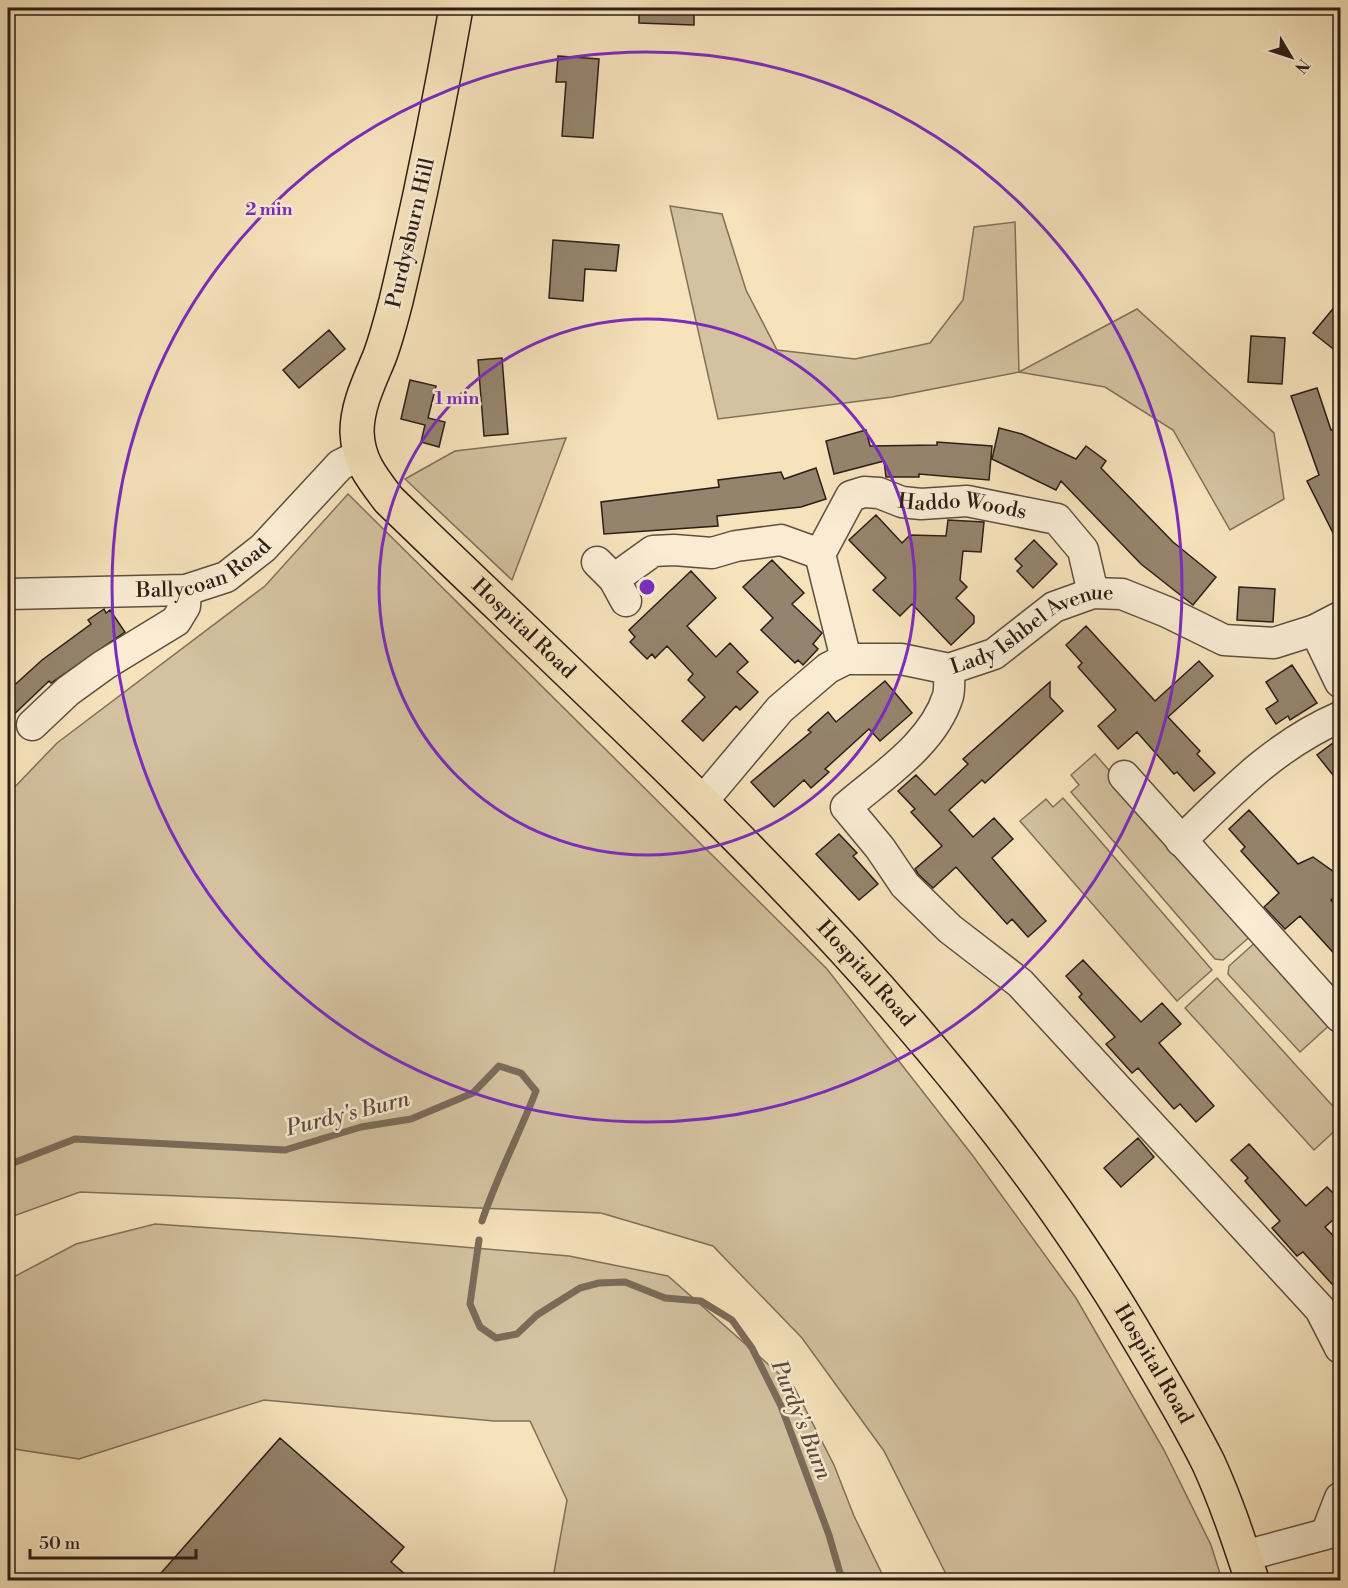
<svg xmlns="http://www.w3.org/2000/svg" width="1348" height="1588" viewBox="0 0 1348 1588" font-family="'Libre Bodoni',serif">
	<style>
		.green { fill: #d3c19f; stroke: #7f705c; stroke-width: 1.5 }
		.lines { fill: none; stroke-linecap: round; stroke-linejoin: round }
		.stream { stroke: #7b6b59; stroke-width: 7 }
		.building { fill: #95846d; stroke: #2b1e18; stroke-width: 1.5 }
		.minor-casing { stroke: #5e4f41; stroke-width: 33 }
		.major-casing { stroke: #2b1e18; stroke-width: 36 }
		.minor { stroke: #f9ecd3; stroke-width: 30 }
		.major { stroke: #f6e2bb; stroke-width: 33 }
		.ring { fill: none; stroke: #7b2cbf; stroke-width: 3 }
		.labels { text-anchor: middle; dominant-baseline: central; stroke-width: 5; stroke-linejoin: round; paint-order: stroke }
		.street-label { font-size: 21px; fill: #2b1e18; stroke: #f9ecd3 }
		.water-label { font-size: 22px; font-style: italic; fill: #5a4b3e; stroke: #f9ecd3 }
		.centre { fill: #7b2cbf; stroke: #f9ecd3; stroke-width: 3 }
		.ring-label { font-size: 18px; text-anchor: middle; font-weight: bold; fill: #7b2cbf; stroke: #f9ecd3; stroke-width: 5; stroke-linejoin: round; paint-order: stroke }
	</style>
	<rect width="100%" height="100%" fill="#f6e2bb"/>
	<filter id="stains"><feTurbulence type="fractalNoise" baseFrequency=".00333" numOctaves="4"/><feColorMatrix values="0 0 0 0 .2 0 0 0 0 .09 0 0 0 0 .02 0 0 0 .5 -.17"/></filter>
	<radialGradient id="worn" r=".72"><stop offset=".6" stop-color="#630" stop-opacity="0"/><stop offset="1" stop-color="#630" stop-opacity=".3"/></radialGradient>
	<!-- green -->
	<path class="green" d="M 670,206 L 722,214 L 746,290 L 777,350 L 855,359 L 930,343 L 963,300 L 974,227 L 1015,222 L 1019,372 L 1137,309 L 1274,433 L 1284,499 L 1230,530 L 1173,430 L 1105,387 L 1019,372 L 892,397 L 718,419 Z
		M 566,438 L 512,580 L 405,479 L 455,451 Z
		M 348,494 L 827,969 L 973,1156 L 1076,1298 L 1164,1450 L 1211,1545 L 1222,1580 L 949,1580 L 884,1451 L 802,1338 L 713,1246 L 601,1213 L 80,1192 L 8,1218 L 8,794 L 57,743 L 265,586 Z
		M 1095,754 L 1252,935 L 1223,960 L 1215,959 L 1071,792 L 1079,785 L 1071,775 Z
		M 1063,798 L 1212,970 L 1177,1001 L 1020,821 L 1046,799 L 1053,807 Z
		M 1258,940 L 1333,1022 L 1300,1052 L 1228,974 L 1229,966 Z
		M 1217,978 L 1340,1114 L 1340,1126 L 1314,1150 L 1185,1008 Z
		M 155,1224 L 357,1238 L 569,1256 L 668,1276 L 794,1387 L 834,1465 L 854,1516 L 885,1580 L 561,1580 L 553,1578 L 567,1500 L 530,1421 L 494,1421 L 264,1400 L 79,1459 L 8,1448 L 8,1280 L 76,1244 Z"/>
	<g class="lines">
		<!-- stream -->
		<path class="stream" d="M 8,1165 L 75,1139 L 285,1150 L 361,1127 L 411,1119 L 473,1093 L 499,1066 L 521,1073 L 536,1091 C 519,1135 497,1176 482,1221
			M 479,1240 L 470,1304 L 480,1327 L 496,1338 L 517,1334 L 537,1315 L 580,1288 L 599,1283 L 625,1282 L 665,1298 L 701,1301 L 732,1320 L 752,1348 L 781,1406 L 829,1535 L 842,1580"/>
	</g>
	<!-- building -->
	<path class="building" d="M 639,8 L 694,8 L 694,25 L 639,23 Z
		M 558,56 L 599,59 L 593,138 L 562,136 L 566,82 L 556,82 Z
		M 553,240 L 619,245 L 616,271 L 585,269 L 583,301 L 549,298 Z
		M 1341,299 L 1341,355 L 1313,333 Z
		M 329,330 L 345,349 L 299,388 L 283,370 Z
		M 1251,336 L 1285,338 L 1282,384 L 1248,382 Z
		M 502,358 L 508,434 L 484,436 L 478,360 Z
		M 410,380 L 436,386 L 428,418 L 445,422 L 439,447 L 421,442 L 425,425 L 401,419 Z
		M 1317,388 L 1331,430 L 1334,429 L 1341,448 L 1341,549 L 1307,481 L 1319,475 L 1291,396 Z
		M 999,428 L 1022,434 L 1076,459 L 1086,446 L 1106,461 L 1101,468 L 1173,542 L 1216,577 L 1193,605 L 1141,564 L 1061,481 L 1056,490 L 992,459 Z
		M 866,430 L 870,446 L 937,445 L 937,442 L 992,446 L 989,480 L 919,474 L 919,477 L 886,477 L 884,461 L 834,474 L 826,441 Z
		M 816,468 L 826,499 L 801,507 L 717,516 L 718,526 L 604,534 L 601,502 L 719,487 L 718,480 L 781,472 L 784,479 Z
		M 876,515 L 902,543 L 910,535 L 946,536 L 948,520 L 984,522 L 981,552 L 963,551 L 960,580 L 967,587 L 956,598 L 974,616 L 974,623 L 951,645 L 912,604 L 900,616 L 873,590 L 886,578 L 849,540 Z
		M 1034,540 L 1057,564 L 1033,588 L 1017,571 L 1022,566 L 1015,559 Z
		M 772,560 L 804,593 L 792,604 L 822,633 L 813,644 L 818,649 L 803,665 L 798,660 L 795,663 L 761,630 L 773,618 L 743,587 Z
		M 691,571 L 716,598 L 687,626 L 716,657 L 730,643 L 748,662 L 737,672 L 758,692 L 740,710 L 736,706 L 703,741 L 682,721 L 705,697 L 688,680 L 693,674 L 667,646 L 655,658 L 652,654 L 647,659 L 630,642 L 635,637 L 629,630 Z
		M 1239,587 L 1275,589 L 1273,622 L 1237,620 Z
		M 104,609 L 106,613 L 110,610 L 125,632 L 51,683 L 49,681 L 8,720 L 8,691 L 42,660 L 91,624 L 88,620 Z
		M 1086,626 L 1155,701 L 1199,661 L 1213,676 L 1168,717 L 1200,751 L 1197,754 L 1215,773 L 1194,791 L 1177,772 L 1174,774 L 1137,732 L 1118,749 L 1098,726 L 1116,710 L 1078,667 L 1082,663 L 1066,645 Z
		M 1292,665 L 1317,703 L 1290,720 L 1288,716 L 1276,724 L 1266,709 L 1278,701 L 1266,682 Z
		M 885,681 L 912,713 L 880,741 L 869,729 L 825,769 L 829,772 L 811,788 L 804,780 L 774,807 L 751,782 L 811,732 L 808,730 L 828,712 L 836,722 Z
		M 1050,682 L 1050,697 L 1063,711 L 985,783 L 982,780 L 949,810 L 973,837 L 994,818 L 1013,839 L 992,858 L 1046,921 L 1028,937 L 1012,919 L 1007,924 L 956,867 L 933,888 L 918,874 L 915,869 L 942,846 L 911,812 L 915,809 L 898,791 L 916,775 L 935,795 L 968,764 L 963,759 Z
		M 1341,737 L 1341,785 L 1317,755 Z
		M 1249,810 L 1298,864 L 1313,857 L 1341,877 L 1341,892 L 1331,900 L 1341,911 L 1341,961 L 1300,916 L 1285,929 L 1264,907 L 1279,893 L 1241,851 L 1245,847 L 1229,829 Z
		M 839,834 L 857,853 L 853,856 L 878,884 L 859,900 L 816,854 Z
		M 1083,960 L 1141,1022 L 1162,1003 L 1181,1024 L 1159,1043 L 1214,1106 L 1196,1122 L 1180,1104 L 1174,1109 L 1138,1068 L 1132,1073 L 1106,1044 L 1115,1037 L 1079,997 L 1082,994 L 1066,976 Z
		M 1138,1138 L 1154,1157 L 1121,1187 L 1104,1168 Z
		M 1249,1144 L 1306,1206 L 1327,1187 L 1341,1201 L 1341,1213 L 1325,1227 L 1341,1244 L 1341,1294 L 1303,1252 L 1297,1256 L 1272,1228 L 1280,1221 L 1245,1181 L 1248,1178 L 1231,1160 Z
		M 280,1438 L 404,1547 L 391,1562 L 413,1581 L 154,1581 Z"/>
	<g class="lines">
		<!-- minor casing -->
		<g class="minor-casing">
			<g id="minor">
				<path d="M 597,562 L 614,579 L 626,601"/>
				<path d="M 614,579 L 653,551 L 674,550 L 712,553 L 736,546 L 781,540 L 820,554"/>
				<path id="s1" d="M 8,594 L 186,590 L 226,577 L 263,548 L 340,465 L 360,455"/>
				<path d="M 1315,630 L 1340,682"/>
				<path id="s2" d="M 846,659 L 820,554 L 851,496 L 864,492 L 879,493 L 902,502 L 921,504 L 967,501 L 1057,519 L 1083,550 L 1093,593"/>
				<path d="M 949,669 C 949,677 950,688 948,696 C 933,744 882,776 846,807 L 880,848 L 905,885 L 950,929 L 1020,983 L 1320,1309 L 1340,1348"/>
				<path d="M 32,725 L 68,691 L 104,665 L 176,621 L 185,606 L 186,590"/>
				<path d="M 1124,776 L 1340,1017"/>
				<path id="s3" d="M 701,803 L 780,709 L 828,668 L 846,659 L 901,659 L 949,669 L 994,654 L 1054,607 L 1093,593 L 1122,594 L 1167,612 L 1224,640 L 1274,643 L 1315,630 L 1340,617"/>
				<path d="M 1181,841 C 1231,792 1275,745 1340,717"/>
				<path d="M 1244,1556 L 1326,1534 L 1340,1498"/>
			</g>
		</g>
		<!-- major casing -->
		<g class="major-casing">
			<g id="major">
				<path id="s4" d="M 456,8 C 439,106 419,204 396,301 C 391,320 386,340 379,358 C 369,382 357,406 357,432 C 358,461 372,478 389,500 C 654,757 941,1007 1132,1328 C 1158,1372 1185,1416 1208,1462 C 1226,1501 1239,1541 1252,1580"/>
			</g>
		</g>
		<!-- minor -->
		<use href="#minor" class="minor"/>
		<!-- major -->
		<use href="#major" class="major"/>
	</g>
	<!-- distance rings -->
	<g class="ring">
		<circle cx="647" cy="587" r="268"/>
		<circle cx="647" cy="587" r="535"/>
	</g>
	<g class="labels">
		<!-- street labels -->
		<g class="street-label">
			<text transform="translate(411 233) rotate(-77)">Purdysburn Hill</text>
			<text stroke="none"><textPath href="#s2" startOffset="288">Haddo Woods</textPath></text>
			<text stroke="none"><textPath href="#s1" startOffset="201">Ballycoan Road</textPath></text>
			<text stroke="none"><textPath href="#s4" startOffset="699">Hospital Road</textPath></text>
			<text stroke="none"><textPath href="#s3" startOffset="404">Lady Ishbel Avenue</textPath></text>
			<text stroke="none"><textPath href="#s4" startOffset="1185">Hospital Road</textPath></text>
			<text stroke="none"><textPath href="#s4" startOffset="1671">Hospital Road</textPath></text>
		</g>
		<!-- water labels -->
		<g class="water-label">
			<text transform="translate(348 1114) rotate(-14)">Purdy's Burn</text>
			<text transform="translate(801 1420) rotate(68)">Purdy's Burn</text>
		</g>
	</g>
	<circle cx="647" cy="587" r="9" class="centre"/>
	<g class="ring-label">
		<text x="269" y="215">2 min</text>
		<text x="457" y="404">1 min</text>
	</g>
	<!-- margin -->
	<rect width="1348" height="1588" fill="none" stroke="#f6e2bb" stroke-width="30"/>
	<rect x="9" y="9" width="1330" height="1570" fill="none" stroke="#2b1e18" stroke-width="3"/>
	<rect x="15" y="15" width="1318" height="1558" fill="none" stroke="#2b1e18" stroke-width="1.5"/>
	<!-- north arrow -->
	<g transform="translate(1291 57) rotate(129)" stroke="#f9ecd3" stroke-width="4.5" paint-order="stroke">
	<path d="M0-4.5L10 22L0 15L-10 22Z" fill="#2b1e18"/>
	<text y="-9" font-size="16" font-weight="bold" text-anchor="middle" fill="#2b1e18">N</text>
	</g>
	<!-- scale -->
	<path d="M30 1549v9h166v-9" fill="none" stroke="#2b1e18" stroke-width="3"/>
	<text x="39" y="1549" font-size="18" fill="#2b1e18" stroke="#f9ecd3" stroke-width="4.5" paint-order="stroke">50 m</text>
	<rect width="100%" height="100%" filter="url(#stains)"/>
	<rect width="100%" height="100%" fill="url(#worn)"/>
</svg>
